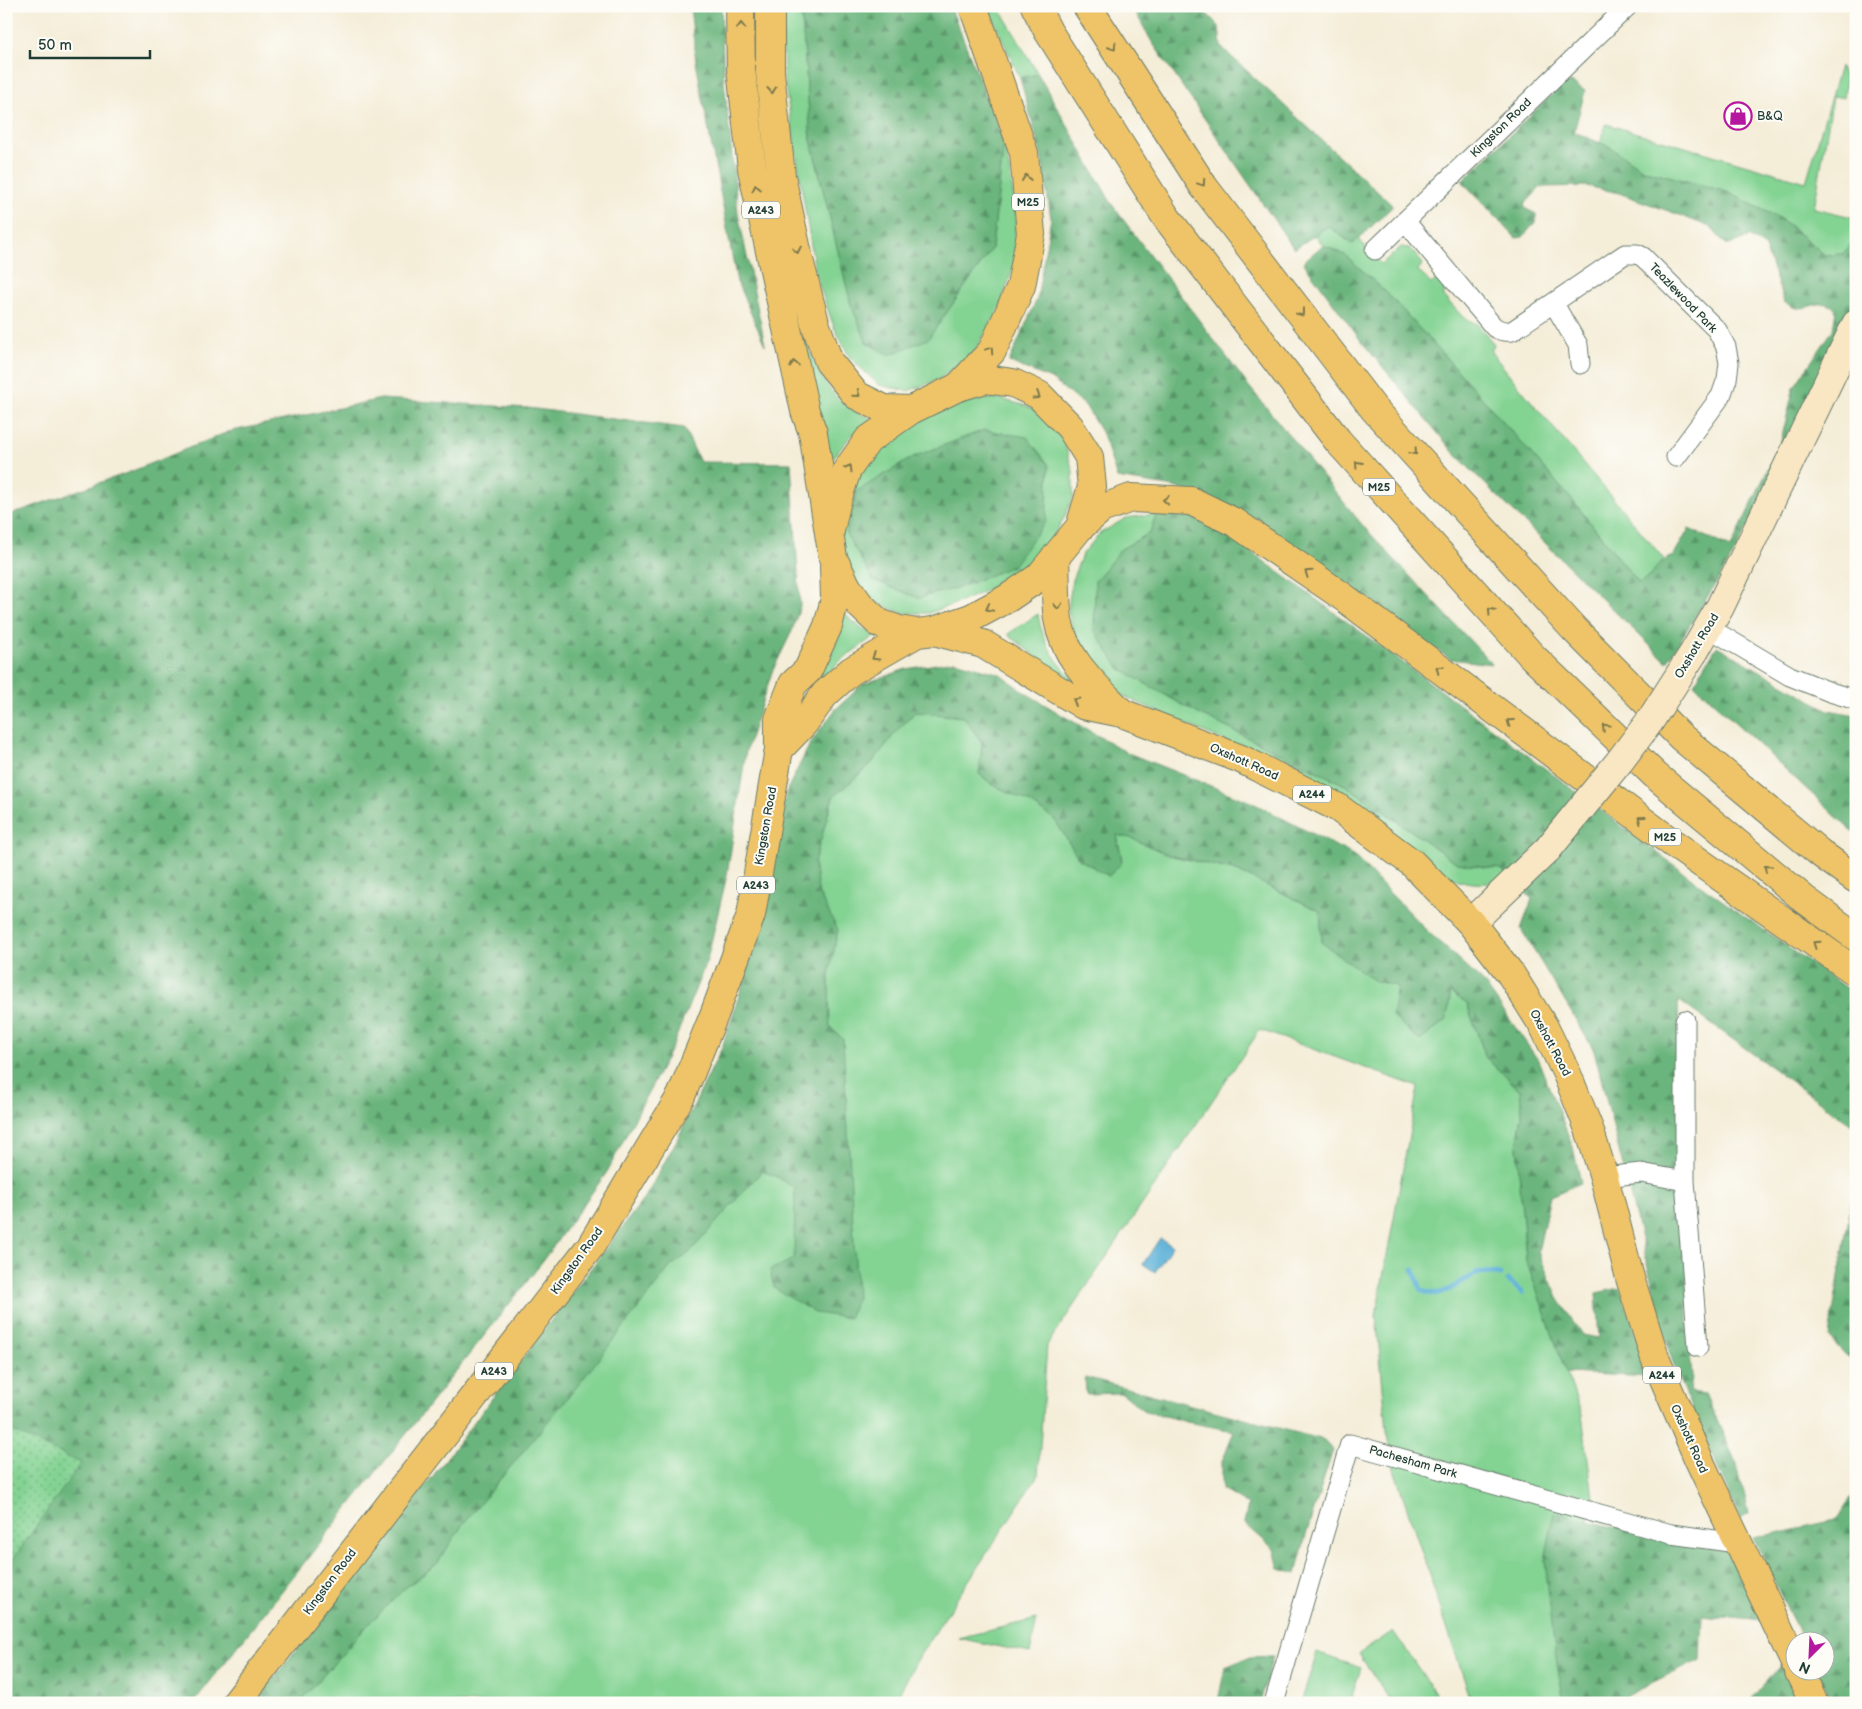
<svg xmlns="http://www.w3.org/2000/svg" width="1862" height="1709" viewBox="0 0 1862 1709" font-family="'Balsamiq Sans',sans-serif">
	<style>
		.green { fill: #83d393; stroke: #518864 }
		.forest { fill: url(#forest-firs); stroke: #447958 }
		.park { fill: url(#park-dots); stroke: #518864 }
		.water { fill: #5bb1d8; stroke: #3d7786 }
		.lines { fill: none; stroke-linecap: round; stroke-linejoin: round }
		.stream { stroke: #5bb1d8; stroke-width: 5 }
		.minor-casing { stroke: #6a7b6d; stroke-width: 21 }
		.secondary-casing { stroke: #6a7b6d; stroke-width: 30 }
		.primary-casing { stroke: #6a7b6d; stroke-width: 30 }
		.trunk-casing { stroke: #6a7b6d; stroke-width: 30 }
		.motorway-casing { stroke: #6a7b6d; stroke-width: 30 }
		.minor { stroke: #fff; stroke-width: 19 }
		.secondary { stroke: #f9e7c3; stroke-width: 28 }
		.primary { stroke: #efc469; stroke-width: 28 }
		.trunk { stroke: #efc469; stroke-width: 28 }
		.motorway { stroke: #efc469; stroke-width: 28 }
		.secondary-bridge-casing { stroke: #6a7b6d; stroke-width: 30; stroke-linecap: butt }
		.secondary-bridge { stroke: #f9e7c3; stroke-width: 28 }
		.oneway { stroke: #7d7a4c }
		.labels { text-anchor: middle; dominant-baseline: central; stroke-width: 4; stroke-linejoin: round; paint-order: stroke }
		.shield { fill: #fdfcf7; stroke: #62766e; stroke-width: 1 }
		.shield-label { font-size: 11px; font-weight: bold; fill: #1f3d34 }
		.poi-label { font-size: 12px; fill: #1f3d34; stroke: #fdfcf7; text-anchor: start }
		.street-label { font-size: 12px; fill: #1f3d34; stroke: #fdfcf7 }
	</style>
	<defs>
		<pattern id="forest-firs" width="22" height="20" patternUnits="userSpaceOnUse" patternTransform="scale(1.25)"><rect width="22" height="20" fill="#6ab57d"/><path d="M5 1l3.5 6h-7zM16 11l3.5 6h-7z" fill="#579467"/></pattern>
		<pattern id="park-dots" width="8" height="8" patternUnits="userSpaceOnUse" patternTransform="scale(1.25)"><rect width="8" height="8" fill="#83d393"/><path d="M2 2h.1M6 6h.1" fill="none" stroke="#6bac79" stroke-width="1.8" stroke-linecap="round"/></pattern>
	</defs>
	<rect width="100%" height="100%" fill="#fdfcf7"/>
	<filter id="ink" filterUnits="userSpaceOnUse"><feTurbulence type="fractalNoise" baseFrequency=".02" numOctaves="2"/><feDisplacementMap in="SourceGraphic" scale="10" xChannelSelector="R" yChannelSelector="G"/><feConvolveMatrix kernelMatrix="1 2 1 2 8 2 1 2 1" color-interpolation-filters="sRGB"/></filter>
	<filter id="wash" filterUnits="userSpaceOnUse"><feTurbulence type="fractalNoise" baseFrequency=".0096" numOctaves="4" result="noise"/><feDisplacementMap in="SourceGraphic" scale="20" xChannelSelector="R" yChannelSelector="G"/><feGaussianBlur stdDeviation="1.12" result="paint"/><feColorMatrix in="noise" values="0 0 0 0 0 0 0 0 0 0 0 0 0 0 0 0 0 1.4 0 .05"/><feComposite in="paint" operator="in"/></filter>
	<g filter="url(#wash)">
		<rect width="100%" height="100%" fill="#f4edd8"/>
		<!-- green -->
		<path class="green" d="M 782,6 L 801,6 L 811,140 L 851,304 L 867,343 L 928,339 L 992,248 L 1004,141 L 1016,209 L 1014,265 L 999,310 L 974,352 L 938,380 L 908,391 L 879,385 L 850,358 L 834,327 L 816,276 L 784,79 Z
			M 987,6 L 998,6 L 1038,74 L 1020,78 Z
			M 1840,66 L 1846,79 L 1844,98 L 1833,96 L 1814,208 L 1856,218 L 1856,238 L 1843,254 L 1825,255 L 1781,219 L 1727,192 L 1642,169 L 1610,147 L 1600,143 L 1606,124 L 1806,182 Z
			M 1328,226 L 1352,244 L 1358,239 L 1381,264 L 1401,247 L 1410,248 L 1423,264 L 1418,270 L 1431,284 L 1437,279 L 1444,286 L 1444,297 L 1464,318 L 1477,324 L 1494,344 L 1491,352 L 1535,406 L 1664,559 L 1646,579 L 1639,583 L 1572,500 L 1458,371 L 1387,293 L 1345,255 L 1323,245 L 1315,235 Z
			M 800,323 C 815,366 826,404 873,419 L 850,437 L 830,462 L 796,324 Z
			M 997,398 L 1027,406 L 1050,421 L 1063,439 L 1073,471 L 1073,498 L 1062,522 L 1048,544 L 1021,569 L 992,588 L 963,601 L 929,613 L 903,613 L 881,605 L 861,590 L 840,551 L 843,495 L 876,451 L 917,421 L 959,402 Z
			M 1156,514 L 1150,533 L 1121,549 L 1120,669 L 1197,713 L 1347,786 L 1457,863 L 1501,869 L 1508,876 C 1489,886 1479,884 1458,881 L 1252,753 L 1125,697 L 1103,680 L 1075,636 L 1068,611 L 1072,580 L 1082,555 L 1099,534 L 1126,518 Z
			M 842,612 L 862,629 L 876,635 L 841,660 L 818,684 L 795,720 L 798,704 L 812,681 Z
			M 1038,614 C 1043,648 1062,670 1087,691 L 1057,674 L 1008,634 Z
			M 915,712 L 964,717 L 982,743 L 993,785 L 1031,803 L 1055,820 L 1079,859 L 1109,876 L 1122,861 L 1117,835 L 1131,838 L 1169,855 L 1237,871 L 1320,911 L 1375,980 L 1397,986 L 1451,992 L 1467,1004 L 1486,1058 L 1520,1090 L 1522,1115 L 1517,1146 L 1526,1260 L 1582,1415 L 1594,1504 L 1588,1521 L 1592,1703 L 1472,1703 L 1394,1469 L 1388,1440 L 1376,1315 L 1418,1087 L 1260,1030 L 1047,1345 L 1038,1475 L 920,1655 L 894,1703 L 254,1703 L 408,1509 L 646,1196 L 679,1136 L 722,1048 L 755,947 L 773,854 L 814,862 L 833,797 L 871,764 L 896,732 Z
			M 1037,1619 L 1030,1653 L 958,1638 Z
			M 1393,1631 L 1440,1700 L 1436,1703 L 1392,1703 L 1359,1654 Z
			M 1317,1653 L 1361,1668 L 1350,1703 L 1301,1703 Z"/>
		<!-- forest -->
		<path class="forest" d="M 690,6 L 721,6 L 724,82 L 738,213 L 765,345 L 737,282 L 696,62 Z
			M 801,6 L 950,6 L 1004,141 L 992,248 L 928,339 L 889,355 L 867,343 L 851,305 L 811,140 Z
			M 1132,6 L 1199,6 L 1219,26 L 1221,47 L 1393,206 L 1353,244 L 1328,226 L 1294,249 L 1152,42 Z
			M 1038,74 L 1113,206 L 1247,384 L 1364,527 L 1492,664 L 1450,659 L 1227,505 L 1174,487 L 1117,478 L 1104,437 L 1085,405 L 1051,379 L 1009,362 L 1037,299 L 1051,218 L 1041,154 L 1020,78 Z
			M 1571,82 L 1585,91 L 1574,132 L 1610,147 L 1642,169 L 1727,192 L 1781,219 L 1825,255 L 1843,254 L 1856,238 L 1856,292 L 1842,334 L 1734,554 L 1667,662 L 1603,600 L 1455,454 L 1362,342 L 1303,262 L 1323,245 L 1345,255 L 1387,293 L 1458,371 L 1572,500 L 1639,583 C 1653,575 1658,561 1673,556 L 1689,529 L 1731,548 L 1781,441 L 1794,387 L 1833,330 L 1836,309 C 1823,297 1811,309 1796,308 C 1792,307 1788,304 1784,302 L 1765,247 L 1749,236 L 1732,244 L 1726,244 L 1710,227 L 1674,213 L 1619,193 L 1587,186 L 1541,187 L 1524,205 L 1526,209 L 1536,214 L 1536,221 L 1523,237 L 1516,238 L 1462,181 L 1564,83 Z
			M 381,399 L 528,408 L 684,428 L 700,462 L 791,463 L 800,606 L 792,631 L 772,672 L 746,751 L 727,875 L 707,960 L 673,1045 L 607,1172 L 533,1274 L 193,1703 L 6,1703 L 6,516 L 130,472 L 228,432 Z
			M 984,430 L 1027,437 L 1049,465 L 1046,521 L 1013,566 L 961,587 L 918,598 L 873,580 L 846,534 L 857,491 L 913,457 Z
			M 1156,514 L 1193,517 L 1239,543 L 1435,686 L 1706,889 L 1856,995 L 1856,1128 L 1678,1000 L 1689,1343 L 1692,1376 L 1690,1392 L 1705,1394 L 1737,1465 L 1749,1514 L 1740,1519 L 1680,1382 L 1669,1351 L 1594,1050 L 1521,929 L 1532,899 L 1501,869 L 1457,863 L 1347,786 L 1197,713 L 1120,669 L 1094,630 L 1095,581 L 1121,549 L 1150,533 Z
			M 1717,646 L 1828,710 L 1856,715 L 1856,835 L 1694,684 Z
			M 955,661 L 1000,674 L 1024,692 L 1067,718 L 1128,753 L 1253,803 L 1353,855 L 1423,927 L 1485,984 L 1538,1060 L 1573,1147 L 1581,1183 L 1550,1196 L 1538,1252 L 1558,1298 L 1582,1335 L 1599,1338 L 1596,1293 L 1620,1288 L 1652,1377 L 1566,1373 L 1526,1260 L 1517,1146 L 1522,1115 L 1520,1090 L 1486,1058 L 1467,1004 L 1451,992 L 1447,1019 L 1420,1041 L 1392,1016 L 1397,986 L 1375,981 L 1322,943 L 1320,911 L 1237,871 L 1169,855 L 1131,838 L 1117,835 L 1122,862 L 1109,876 L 1079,859 L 1055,820 L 1031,803 L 993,785 L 979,774 L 982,743 L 964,717 L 915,712 L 896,732 L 871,764 L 833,797 L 814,863 L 819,894 L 838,930 L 829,975 L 830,1027 L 843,1039 L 857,1298 L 849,1318 L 815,1313 L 774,1288 L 770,1270 L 794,1259 L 795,1189 L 776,1176 L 762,1171 L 689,1253 L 671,1266 L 579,1384 L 463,1524 L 437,1564 L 405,1588 L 367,1626 L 299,1703 L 254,1703 L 408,1509 L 646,1196 L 679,1136 L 722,1048 L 755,947 L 778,826 L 788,788 L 811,742 L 835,710 L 863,684 L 906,669 Z
			M 1856,1173 L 1856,1366 L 1829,1337 Z
			M 1085,1377 L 1324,1440 L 1333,1450 L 1306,1535 L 1296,1574 L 1279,1569 L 1274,1549 L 1244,1523 L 1248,1505 L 1222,1489 L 1222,1461 L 1234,1431 L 1187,1422 L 1145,1411 L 1122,1393 L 1086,1394 Z
			M 1856,1492 L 1856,1703 L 1833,1703 L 1818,1672 L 1824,1672 L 1824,1642 L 1803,1641 L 1753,1538 L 1836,1520 Z
			M 1554,1512 L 1644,1535 L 1728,1551 L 1762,1621 L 1702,1615 L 1700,1660 L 1625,1697 L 1622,1703 L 1564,1703 L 1555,1652 L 1545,1560 Z
			M 1273,1656 L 1260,1703 L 1223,1703 L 1219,1697 L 1225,1667 L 1250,1657 Z
			M 1782,1662 L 1802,1703 L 1749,1703 Z"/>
		<!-- park -->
		<path class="park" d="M 6,1428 L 81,1463 L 6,1569 Z"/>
		<!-- water -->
		<path class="water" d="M 1160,1238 L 1172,1246 L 1155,1272 L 1143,1264 Z"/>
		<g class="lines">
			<!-- stream -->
			<path class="stream" d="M 1413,1269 L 1421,1290 C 1446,1303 1460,1277 1480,1273 C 1486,1271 1493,1274 1500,1275
				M 1508,1280 L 1522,1293"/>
		</g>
	</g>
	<g filter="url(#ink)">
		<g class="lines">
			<!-- minor casing -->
			<g class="minor-casing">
				<path id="minor" d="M 1405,221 L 1494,327 C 1500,331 1505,332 1512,331 L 1625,254 L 1637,254 L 1643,257 L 1717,330 L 1726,347 L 1729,363 L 1727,379 L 1721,396 L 1676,457
					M 1375,250 L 1628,6
					M 1554,304 L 1578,345 L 1580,364
					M 1709,628 L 1790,676 L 1830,692 L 1856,700
					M 1685,1020 L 1685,1181 L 1698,1347
					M 1604,1177 L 1641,1173 L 1685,1181
					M 1274,1703 L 1350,1444 L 1671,1534 L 1737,1543"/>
			</g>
			<!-- secondary casing -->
			<g class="secondary-casing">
				<path id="secondary" d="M 1694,652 L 1720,607 L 1856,324
					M 1471,923 L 1548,849"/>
			</g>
			<!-- primary casing -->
			<g class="primary-casing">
				<path id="primary" d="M 1055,558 C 1056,578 1055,599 1058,619 C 1064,659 1096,686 1122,713
					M 934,631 L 983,644 L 1083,705 L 1122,713 L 1241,759 L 1337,807 L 1412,863 L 1471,923 L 1510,973 L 1544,1027 L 1567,1074 L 1589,1129 L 1604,1177 L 1630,1278 L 1655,1358 L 1698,1458 L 1794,1661
					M 1799,1672 L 1814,1703"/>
			</g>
			<!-- trunk casing -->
			<g class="trunk-casing">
				<path id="trunk" d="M 740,6 L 741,69 L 752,169 L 805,411 L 813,433 L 833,558 L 847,587 L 860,605 L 879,623 L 899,630 L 917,633 L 934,631 L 971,618 L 1008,598 L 1039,577 L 1080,527 L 1092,487 L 1089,457 L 1070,427 L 1039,395 L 1013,383 L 985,379 L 958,387 L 911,410 L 868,440 L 847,470 L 836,504 L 830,531
					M 770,6 L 770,72 L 781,176 L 799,260 L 815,323 L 829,362 L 856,395 L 884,409 L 911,410
					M 779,749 L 804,723 L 825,694 L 851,671 L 917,633
					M 236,1703 L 590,1247 L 681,1096 L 714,1015 L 751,915 L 779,749 L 779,719 L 793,684 L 808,670 L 828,626 L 835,599 L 834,566"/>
			</g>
			<!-- motorway casing -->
			<g class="motorway-casing">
				<path id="motorway" d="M 1035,6 L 1048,31 L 1166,217 L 1338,441 L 1533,657 L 1656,776 L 1804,899 L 1856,937
					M 1087,6 L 1204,187 L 1374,409 L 1574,629 L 1681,737 L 1820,853 L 1856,879
					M 958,387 L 992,351 L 1021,286 L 1031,234 L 1024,153 L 973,6
					M 1080,527 L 1101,509 L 1131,498 L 1191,501 L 1236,523 L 1342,596 L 1671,842 L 1856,972"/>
			</g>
			<!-- minor -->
			<use href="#minor" class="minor"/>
			<!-- secondary -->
			<use href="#secondary" class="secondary"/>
			<!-- primary -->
			<use href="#primary" class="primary"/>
			<!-- trunk -->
			<use href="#trunk" class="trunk"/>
			<!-- motorway -->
			<use href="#motorway" class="motorway"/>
			<!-- secondary-bridge casing -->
			<g class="secondary-bridge-casing">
				<path id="secondary-bridge" d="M 1548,849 L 1619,762 L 1650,721 L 1694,652"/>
			</g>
			<!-- secondary-bridge -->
			<use href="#secondary-bridge" class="secondary-bridge"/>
		</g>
		<!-- one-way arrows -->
		<defs><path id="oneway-chevron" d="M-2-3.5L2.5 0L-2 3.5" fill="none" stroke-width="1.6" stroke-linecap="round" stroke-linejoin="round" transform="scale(1.25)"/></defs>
		<g class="oneway">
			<use href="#oneway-chevron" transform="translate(741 26) rotate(-91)"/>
			<use href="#oneway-chevron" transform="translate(1113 47) rotate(57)"/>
			<use href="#oneway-chevron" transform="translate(772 90) rotate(84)"/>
			<use href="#oneway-chevron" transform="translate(1026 178) rotate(-96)"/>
			<use href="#oneway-chevron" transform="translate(1202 183) rotate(56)"/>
			<use href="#oneway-chevron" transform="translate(756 188) rotate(-102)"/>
			<use href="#oneway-chevron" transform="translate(797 250) rotate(78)"/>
			<use href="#oneway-chevron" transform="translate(1301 313) rotate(53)"/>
			<use href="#oneway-chevron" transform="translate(990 350) rotate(-56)"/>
			<use href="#oneway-chevron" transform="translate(794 364) rotate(-102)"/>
			<use href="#oneway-chevron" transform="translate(857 394) rotate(39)"/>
			<use href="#oneway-chevron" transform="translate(1037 396) rotate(32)"/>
			<use href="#oneway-chevron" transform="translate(1414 452) rotate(48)"/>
			<use href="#oneway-chevron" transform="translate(1358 464) rotate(-132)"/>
			<use href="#oneway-chevron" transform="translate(849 468) rotate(-60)"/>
			<use href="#oneway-chevron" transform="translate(1166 500) rotate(-177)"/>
			<use href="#oneway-chevron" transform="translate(1308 573) rotate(-145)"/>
			<use href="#oneway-chevron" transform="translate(1058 606) rotate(87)"/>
			<use href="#oneway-chevron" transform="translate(989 608) rotate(152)"/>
			<use href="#oneway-chevron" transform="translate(1491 611) rotate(-132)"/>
			<use href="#oneway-chevron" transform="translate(875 657) rotate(148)"/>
			<use href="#oneway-chevron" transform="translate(1439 669) rotate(-143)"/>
			<use href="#oneway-chevron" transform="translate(1076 701) rotate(-150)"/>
			<use href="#oneway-chevron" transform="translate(1510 722) rotate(-144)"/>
			<use href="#oneway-chevron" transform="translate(1605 727) rotate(-136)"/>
			<use href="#oneway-chevron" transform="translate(1641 819) rotate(-144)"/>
			<use href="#oneway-chevron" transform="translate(1767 868) rotate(-140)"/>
			<use href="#oneway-chevron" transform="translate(1816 944) rotate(-145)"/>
		</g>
	</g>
	<!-- icons -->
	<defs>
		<g id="shop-ring" transform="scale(1.4375)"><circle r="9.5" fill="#fdfcf7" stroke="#b5179e" stroke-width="1.5"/><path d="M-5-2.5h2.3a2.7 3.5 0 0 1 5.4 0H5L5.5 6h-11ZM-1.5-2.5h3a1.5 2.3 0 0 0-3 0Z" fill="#b5179e"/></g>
	</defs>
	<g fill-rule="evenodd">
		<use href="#shop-ring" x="1738" y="116"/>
	</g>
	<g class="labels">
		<!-- shield labels -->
		<g class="shield">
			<rect x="1012" y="193.5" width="32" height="17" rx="4"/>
			<rect x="742" y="201.5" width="38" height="17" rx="4"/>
			<rect x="1363" y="478.5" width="32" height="17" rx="4"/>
			<rect x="1293" y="785.5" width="38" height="17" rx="4"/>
			<rect x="1649" y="828.5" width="32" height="17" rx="4"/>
			<rect x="737" y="876.5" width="38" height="17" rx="4"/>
			<rect x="475" y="1362.5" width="38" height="17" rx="4"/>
			<rect x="1643" y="1366.5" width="38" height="17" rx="4"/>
		</g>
		<g class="shield-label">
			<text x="1028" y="202">M25</text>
			<text x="761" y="210">A243</text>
			<text x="1379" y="487">M25</text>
			<text x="1312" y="794">A244</text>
			<text x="1665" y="837">M25</text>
			<text x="756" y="885">A243</text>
			<text x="494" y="1371">A243</text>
			<text x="1662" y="1375">A244</text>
		</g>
		<!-- poi labels -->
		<g class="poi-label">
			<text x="1757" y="116">B&amp;Q</text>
		</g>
		<!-- street labels -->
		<g class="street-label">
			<text transform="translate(1501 128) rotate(-44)">Kingston Road</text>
			<text transform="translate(1683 298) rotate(46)">Teazlewood Park</text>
			<text transform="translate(1697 646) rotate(-59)">Oxshott Road</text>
			<text transform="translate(1244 762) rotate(24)">Oxshott Road</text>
			<text transform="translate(766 826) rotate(-80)">Kingston Road</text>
			<text transform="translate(1550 1043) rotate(62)">Oxshott Road</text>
			<text transform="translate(577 1261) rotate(-54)">Kingston Road</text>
			<text transform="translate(1689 1439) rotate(66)">Oxshott Road</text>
			<text transform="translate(1413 1462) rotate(16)">Pachesham Park</text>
			<text transform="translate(330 1582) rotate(-53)">Kingston Road</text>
		</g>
	</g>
	<!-- margin -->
	<rect width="1862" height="1709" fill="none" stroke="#fdfcf7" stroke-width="25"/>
	<!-- north arrow -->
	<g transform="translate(1810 1656) rotate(204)"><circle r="24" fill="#fdfcf7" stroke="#a4b0a9"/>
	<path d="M0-4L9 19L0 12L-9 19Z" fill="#b5179e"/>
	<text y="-8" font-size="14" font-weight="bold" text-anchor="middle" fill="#1f3d34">N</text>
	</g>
	<!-- scale -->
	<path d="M30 50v8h120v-8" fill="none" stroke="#1f3d34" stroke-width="2.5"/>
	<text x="38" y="50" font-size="15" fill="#1f3d34" stroke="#fdfcf7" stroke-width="4" paint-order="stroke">50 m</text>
</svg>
